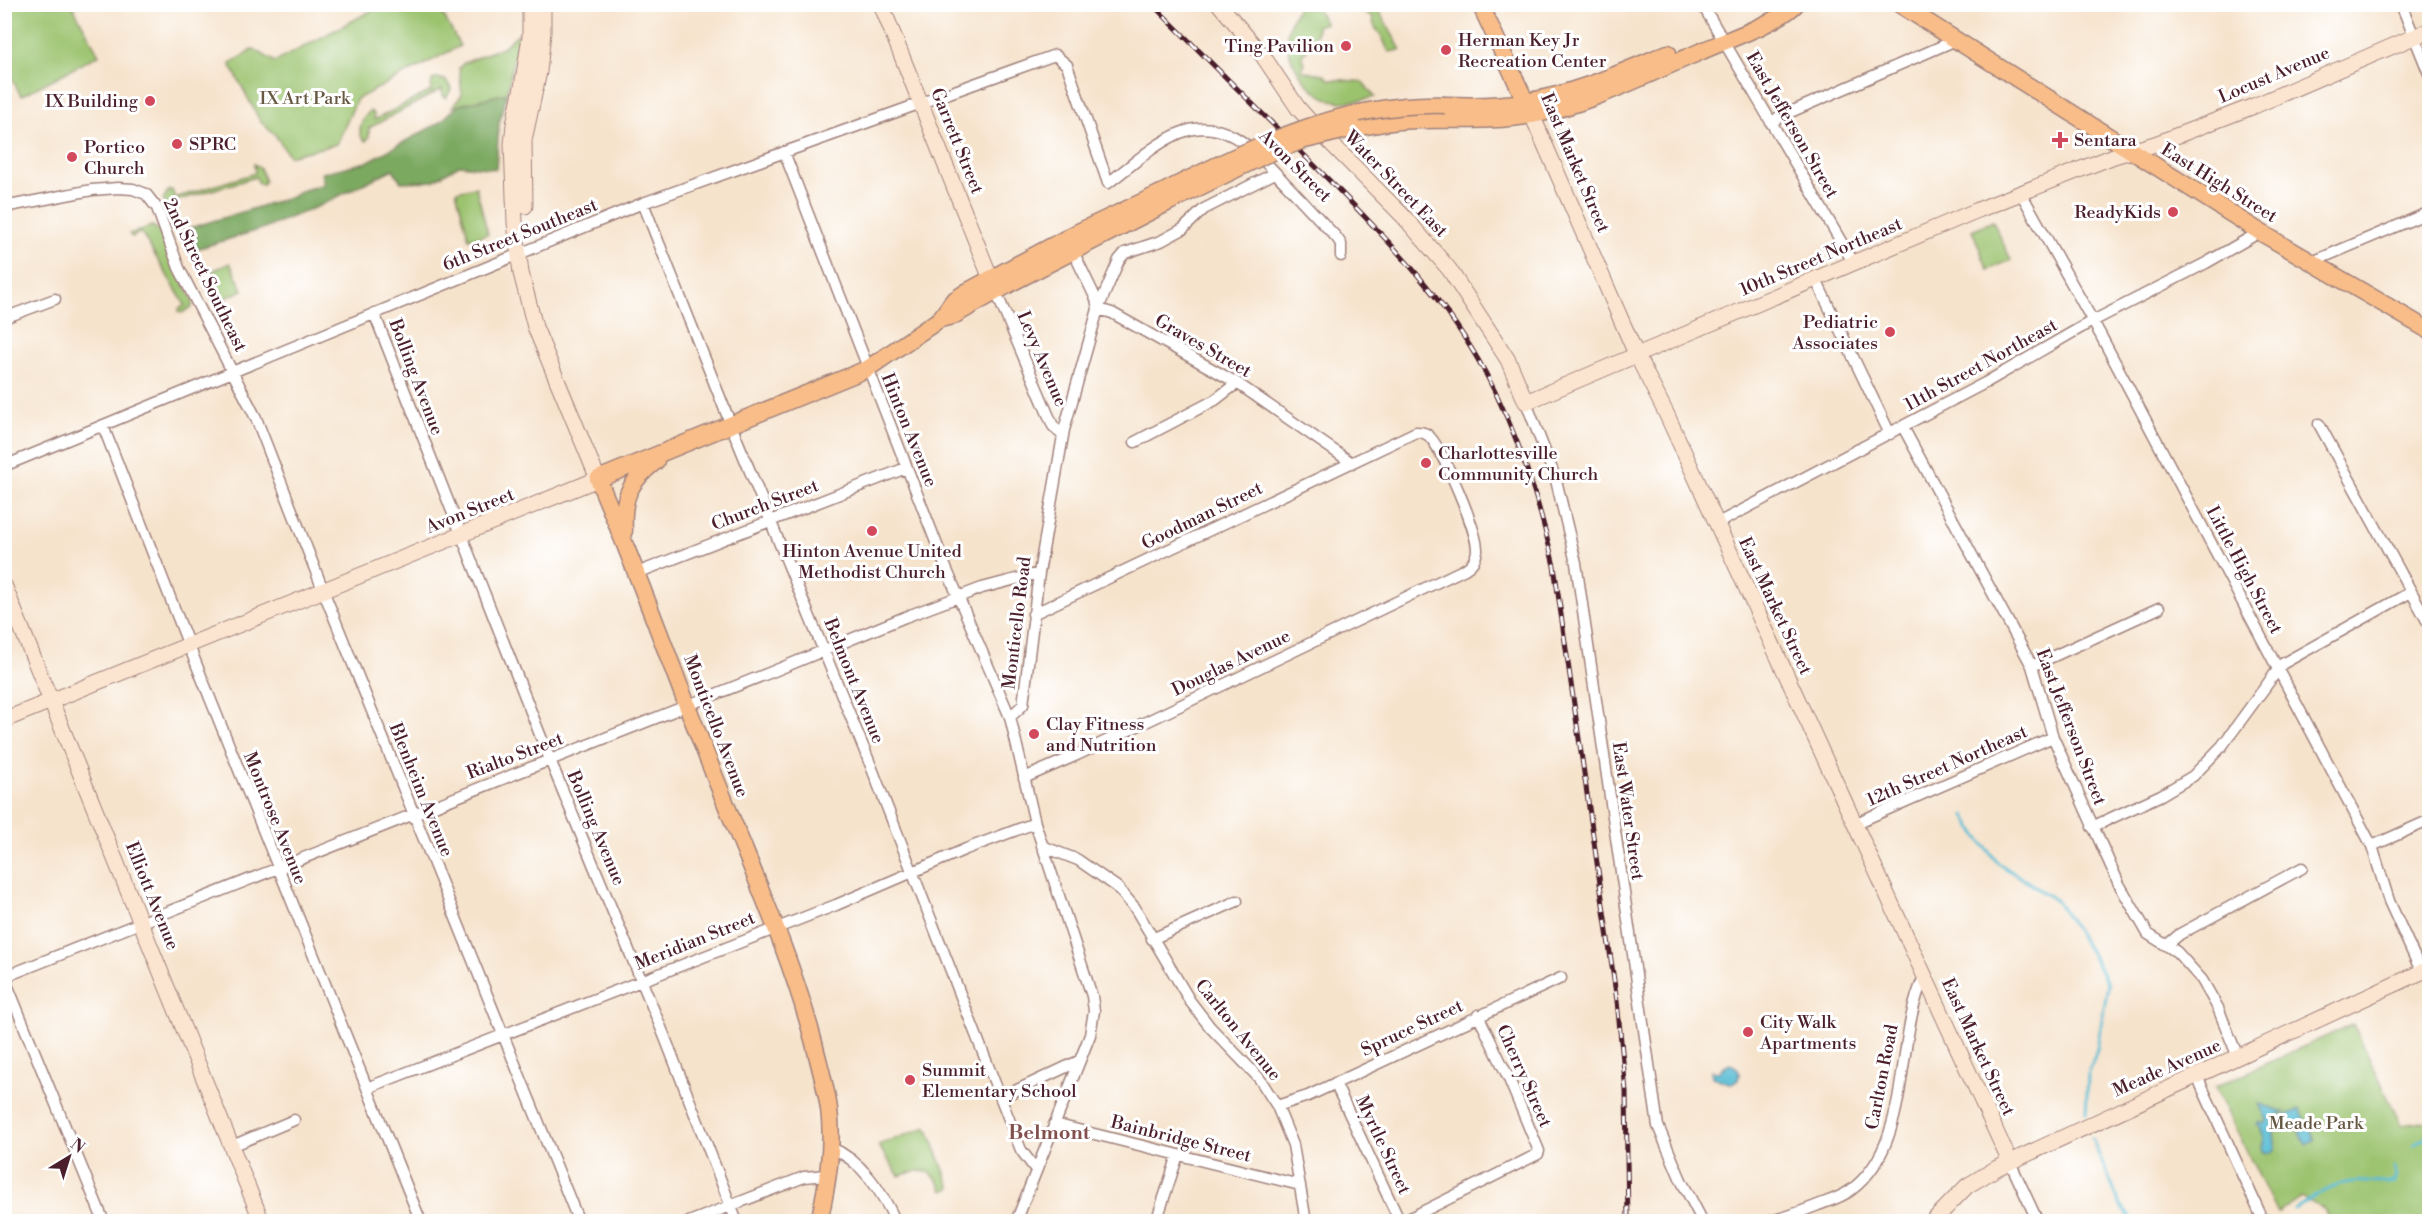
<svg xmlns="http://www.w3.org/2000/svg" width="2434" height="1226" viewBox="0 0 2434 1226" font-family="'Libre Bodoni',serif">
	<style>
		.green { fill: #9bc36e; stroke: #72714c; stroke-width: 1.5 }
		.forest { fill: #7ca961; stroke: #636446; stroke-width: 1.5 }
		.water { fill: #55bbd3; stroke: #506d7f; stroke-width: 1.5 }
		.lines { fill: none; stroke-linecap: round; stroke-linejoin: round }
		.stream { stroke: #55bbd3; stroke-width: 3 }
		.street-casing { stroke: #a0817c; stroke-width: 13 }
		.secondary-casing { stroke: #a0817c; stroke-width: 17 }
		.primary-casing { stroke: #a0817c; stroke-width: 19 }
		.street { stroke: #fff; stroke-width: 10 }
		.secondary { stroke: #fce5d0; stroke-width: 15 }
		.primary { stroke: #f8bd89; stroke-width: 16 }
		.rail-casing { stroke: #4a1f2b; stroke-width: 5 }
		.rail { stroke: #fff; stroke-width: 3; stroke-dasharray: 9; stroke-linecap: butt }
		.primary-bridge-casing { stroke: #a0817c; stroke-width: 19; stroke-linecap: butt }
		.primary-bridge { stroke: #f8bd89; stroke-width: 16 }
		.poi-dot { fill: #d1495b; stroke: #fff; stroke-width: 2 }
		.labels { text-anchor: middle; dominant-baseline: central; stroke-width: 6; stroke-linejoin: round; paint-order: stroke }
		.poi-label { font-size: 18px; fill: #4a1f2b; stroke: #fff; text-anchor: start }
		.street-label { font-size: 18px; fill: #4a1f2b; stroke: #fff }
		.park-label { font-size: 18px; fill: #665842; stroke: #fff }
		.neighbourhood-label { font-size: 20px; font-weight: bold; fill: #83514d; stroke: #fff }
	</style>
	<rect width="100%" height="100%" fill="#fff"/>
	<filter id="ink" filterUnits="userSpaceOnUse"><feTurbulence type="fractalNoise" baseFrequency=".0167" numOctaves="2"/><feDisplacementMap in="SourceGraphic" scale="12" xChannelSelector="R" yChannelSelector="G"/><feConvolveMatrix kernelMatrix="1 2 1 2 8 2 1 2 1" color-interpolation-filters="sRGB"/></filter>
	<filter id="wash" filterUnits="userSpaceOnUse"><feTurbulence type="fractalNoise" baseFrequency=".008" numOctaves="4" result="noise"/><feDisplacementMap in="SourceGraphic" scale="24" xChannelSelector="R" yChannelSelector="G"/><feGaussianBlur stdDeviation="1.35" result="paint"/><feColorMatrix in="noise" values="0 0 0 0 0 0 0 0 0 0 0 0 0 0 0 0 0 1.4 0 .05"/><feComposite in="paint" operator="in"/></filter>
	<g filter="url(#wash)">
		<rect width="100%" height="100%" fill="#f6e3cc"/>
		<!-- green -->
		<path class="green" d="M 4,5 L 72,5 L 99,55 L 21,96 L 5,65 Z
			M 382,5 L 438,5 L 460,46 L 357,99 L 337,144 L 289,156 L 276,136 L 260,121 L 230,64 L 254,49 L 275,62 Z
			M 1299,5 L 1315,5 L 1325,23 L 1317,26 C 1317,35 1316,37 1308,41 L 1307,50 L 1302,55 L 1305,63 L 1302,71 L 1323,74 L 1330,80 C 1340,79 1351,81 1362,82 L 1375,97 C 1365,99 1353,102 1343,102 C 1313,101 1289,66 1287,40 C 1286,27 1294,15 1299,5 Z
			M 1360,5 L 1376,5 L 1401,50 L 1389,52 C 1385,46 1385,42 1382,37 C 1378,30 1373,28 1373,18 L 1363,12 Z
			M 519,33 L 507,93 L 452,107 L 462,95 L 459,68 L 464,63 L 503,47 Z
			M 437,78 L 445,80 L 452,88 L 446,98 L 443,96 L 442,89 L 369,128 L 369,137 L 366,141 C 354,135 362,118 370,111 L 374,114 L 374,120 L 431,91 L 432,80 Z
			M 254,164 L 260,168 L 265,181 L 262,185 L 259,184 L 256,177 L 176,201 L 178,208 L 175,212 L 172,213 L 167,208 L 163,199 L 168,191 L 172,190 L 175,198 L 255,173 Z
			M 476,187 L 488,234 L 469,239 L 456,191 Z
			M 1993,221 L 2011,260 L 1988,270 L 1972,230 Z
			M 152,226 L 158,229 L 193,301 L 192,307 L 182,313 L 179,312 L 179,309 L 185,305 L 141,232 L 132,237 L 129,234 Z
			M 230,263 L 243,290 L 222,300 L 210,272 Z
			M 2353,1024 L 2401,1125 L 2429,1121 L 2429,1221 L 2330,1221 L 2324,1209 L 2301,1197 L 2277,1213 L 2215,1087 Z
			M 927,1127 L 951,1188 L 943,1191 C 933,1167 922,1168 899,1176 L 878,1145 Z"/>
		<!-- forest -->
		<path class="forest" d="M 507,93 L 499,124 L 496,169 L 459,165 L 433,181 L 401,182 L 393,169 L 319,206 L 259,230 L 190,251 L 180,231 L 294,196 L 298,192 L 324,184 L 321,173 L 367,162 L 439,123 L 459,105 Z"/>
		<!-- water -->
		<path class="water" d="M 1730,1064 C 1739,1067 1740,1072 1738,1080 L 1732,1084 L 1712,1077 L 1711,1071 L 1719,1072 L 1722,1068 Z
			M 2259,1104 L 2285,1112 L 2274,1117 L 2276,1120 L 2300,1109 L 2315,1140 L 2306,1144 L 2295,1123 L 2279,1130 L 2273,1123 C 2274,1131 2274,1139 2276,1148 L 2272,1153 L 2264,1152 L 2262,1148 L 2264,1138 L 2260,1126 L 2257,1124 L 2259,1121 L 2263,1123 L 2267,1120 Z"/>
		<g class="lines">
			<!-- stream -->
			<path class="stream" d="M 1965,815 L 1977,836 L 1998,863 L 2057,901 L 2092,954 L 2108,985 L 2097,1049 L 2088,1075 L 2086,1113
				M 2092,1139 L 2121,1206 L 2134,1222
				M 2413,1145 L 2430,1134
				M 2294,1209 C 2308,1200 2335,1184 2351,1182 C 2365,1180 2378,1185 2394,1182 L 2396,1176 L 2394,1167"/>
		</g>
	</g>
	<g filter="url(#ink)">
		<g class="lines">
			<!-- street casing -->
			<g class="street-casing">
				<path id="street" d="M 1702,4 L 1853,262
					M 2401,4 L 2430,76
					M 1771,123 L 1779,117 L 1956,40
					M 784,152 L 946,568 L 1010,717 L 1035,823 L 1092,996 L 1094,1011 L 1090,1035 L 1016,1222
					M 2021,193 L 2100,334 L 2372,846 L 2389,901 L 2421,971
					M 643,203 L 731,425 L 871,766 L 1021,1150 L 1036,1170
					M 4,207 L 92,190 L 118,188 L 133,189 L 146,194 L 157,208 L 179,268 L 256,418 L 327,600 L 579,1222
					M 1071,247 L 1096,299 L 1098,309
					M 2312,262 L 2430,212
					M 1816,280 L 1890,434
					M 996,292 L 1053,426 L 1063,436
					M 1098,309 L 1112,313 L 1237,383 L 1352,463
					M 374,313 L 550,760 L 664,1035 L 737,1222
					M 4,318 L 55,299
					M 1526,402 L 1556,480 L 1576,563 L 1658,1126 L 1681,1180 L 1703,1222
					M 2319,424 L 2430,626
					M 103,426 L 189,646 L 421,1222
					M 1903,427 L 2032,666 L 2053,737 L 2119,884 L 2148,934 L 2177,952 L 2202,980 L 2218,1008 L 2238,1057
					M 1135,442 L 1215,400 L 1237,383
					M 4,466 L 643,203 L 1055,55 L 1067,65 L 1108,183 C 1131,166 1154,144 1180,133 C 1227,114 1258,155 1287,185 C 1304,203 1320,220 1337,238 L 1341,244 L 1341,256
					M 1716,524 L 1985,383 L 2087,324 L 2206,263 L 2260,232
					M 637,573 L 906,468
					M 2032,666 L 2159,608
					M 1010,717 L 1023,705 L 1039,573 L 1064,430 L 1098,309 L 1119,260 L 1125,253 L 1161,241 L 1183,229 L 1204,209 L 1275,173
					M 1024,778 L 1077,755 L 1465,569 C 1472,565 1476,559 1477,551 C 1478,532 1443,450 1429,436 C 1425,432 1421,432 1416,432 L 1033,614
					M 1854,824 L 2053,737
					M 2092,827 L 2161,795 L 2193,776 L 2222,746 L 2282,664 L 2411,592
					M 1042,846 L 1078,860 L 1117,887 L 1135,908 L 1190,1001 L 1210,1027 L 1259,1078 L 1277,1106 L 1293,1145 L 1306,1222
					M 2372,846 L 2430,820
					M 1152,939 L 1237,901
					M 2167,945 L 2180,934 L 2302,868
					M 4,977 L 774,671 L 905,617 L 982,588 L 1039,573
					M 4,977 L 104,1222
					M 2196,1074 L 2264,1222
					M 1335,1083 L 1400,1222
					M 367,1088 L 836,905 L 966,849 L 1035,823
					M 1002,1097 L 1079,1061
					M 1277,1106 L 1308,1096 L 1561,978
					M 1054,1124 L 1300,1185
					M 232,1146 L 294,1120
					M 830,1147 C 862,1161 881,1190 896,1222
					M 2010,1162 L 2038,1222
					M 689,1222 L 804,1177 L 827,1175
					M 1156,1222 L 1178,1155
					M 1402,1222 L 1538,1154 L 1539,1151 L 1509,1079 L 1478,1015
					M 1765,1222 C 1784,1219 1800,1212 1818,1205 C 1829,1201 1842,1197 1851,1190 C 1913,1144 1894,1041 1924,977"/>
			</g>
			<!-- secondary casing -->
			<g class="secondary-casing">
				<path id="secondary" d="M 881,4 L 995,289
					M 1219,4 L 1263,56 L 1298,108 L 1315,127 L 1404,217 L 1449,269 L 1508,360 L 1526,402 L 1978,210 L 2114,156 L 2155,144 L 2254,106 L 2430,30
					M 1532,115 L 1636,354 L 1666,413 L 2010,1162
					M 525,206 L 524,140 L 539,72 L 543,32 L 543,4
					M 4,585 L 262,1222
					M 4,720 L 598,479 L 535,327 L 521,273 L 515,223 L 512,144 L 514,124 L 522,87 L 530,37 L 530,4
					M 1932,1222 L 1967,1186 L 1997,1168 L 2430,968"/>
			</g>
			<!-- primary casing -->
			<g class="primary-casing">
				<path id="primary" d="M 1480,4 L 1530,111
					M 1899,4 L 2260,232 L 2430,331
					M 1445,105 C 1471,106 1497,106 1524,102 C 1573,95 1622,72 1668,53
					M 1355,128 C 1376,124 1397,120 1418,120 C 1456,119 1494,122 1532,115 C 1591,104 1647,74 1702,51 C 1729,39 1775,24 1795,5
					M 940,319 L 953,316 L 1013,282 L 1165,204
					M 624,531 C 622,497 629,482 656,461
					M 819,1222 C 827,1186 834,1146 829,1109 C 826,1087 819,1064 814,1043 C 791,956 754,875 721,792 C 679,688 642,582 598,479 L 867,369 L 940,319 L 953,301 L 968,291 L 1076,233 L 1159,194"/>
			</g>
			<!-- street -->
			<use href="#street" class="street"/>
			<!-- secondary -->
			<use href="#secondary" class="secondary"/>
			<!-- primary -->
			<use href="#primary" class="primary"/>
			<!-- rail casing -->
			<g class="rail-casing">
				<path id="rail" d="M 1152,4 C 1208,60 1264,115 1320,171 C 1381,233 1444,295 1486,374 C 1519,436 1538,498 1554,566 L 1617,1001 L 1626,1091 L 1628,1222"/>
			</g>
			<!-- rail -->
			<use href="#rail" class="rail"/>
			<!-- primary-bridge casing -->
			<g class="primary-bridge-casing">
				<path id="primary-bridge" d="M 1159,194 C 1251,148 1339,102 1445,105
					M 1165,204 L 1265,155 L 1301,141 L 1355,128"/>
			</g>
			<!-- primary-bridge -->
			<use href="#primary-bridge" class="primary-bridge"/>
		</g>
	</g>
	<!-- markers -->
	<g class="poi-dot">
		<circle cx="1346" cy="46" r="6"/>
		<circle cx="1446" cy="50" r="6"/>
		<circle cx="150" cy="101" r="6"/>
		<path d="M2057 131h6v6h6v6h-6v6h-6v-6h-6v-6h6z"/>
		<circle cx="177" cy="144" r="6"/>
		<circle cx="72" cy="157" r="6"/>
		<circle cx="2173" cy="212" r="6"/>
		<circle cx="1890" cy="332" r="6"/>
		<circle cx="1426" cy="463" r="6"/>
		<circle cx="872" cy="531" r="6"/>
		<circle cx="1034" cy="734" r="6"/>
		<circle cx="1748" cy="1032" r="6"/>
		<circle cx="910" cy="1080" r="6"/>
	</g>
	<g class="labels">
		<!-- poi labels -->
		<g class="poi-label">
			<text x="1458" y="40">Herman Key Jr<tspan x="1458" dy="21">Recreation Center</tspan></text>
			<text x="1334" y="46" text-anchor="end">Ting Pavilion</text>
			<text x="138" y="101" text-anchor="end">IX Building</text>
			<text x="2074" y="140">Sentara</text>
			<text x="189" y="144">SPRC</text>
			<text x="84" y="147">Portico<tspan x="84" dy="21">Church</tspan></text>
			<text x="2161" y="212" text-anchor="end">ReadyKids</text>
			<text x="1878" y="322" text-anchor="end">Pediatric<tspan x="1878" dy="21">Associates</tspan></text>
			<text x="1438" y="453">Charlottesville<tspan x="1438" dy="21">Community Church</tspan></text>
			<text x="872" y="551" text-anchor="middle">Hinton Avenue United<tspan x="872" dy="21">Methodist Church</tspan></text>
			<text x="1046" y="724">Clay Fitness<tspan x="1046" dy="21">and Nutrition</tspan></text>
			<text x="1760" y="1022">City Walk<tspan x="1760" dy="21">Apartments</tspan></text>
			<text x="922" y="1070">Summit<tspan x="922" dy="21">Elementary School</tspan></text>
		</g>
		<!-- street labels -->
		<g class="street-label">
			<text transform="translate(2274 75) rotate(-23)">Locust Avenue</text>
			<text transform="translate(1792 125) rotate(60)">East Jefferson Street</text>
			<text transform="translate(957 141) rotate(68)">Garrett Street</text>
			<text transform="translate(1575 163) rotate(67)">East Market Street</text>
			<text transform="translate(1295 166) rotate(45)">Avon Street</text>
			<text transform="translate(2219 183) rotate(32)">East High Street</text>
			<text transform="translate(1396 184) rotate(46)">Water Street East</text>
			<text transform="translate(520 235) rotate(-22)">6th Street Southeast</text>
			<text transform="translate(1821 257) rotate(-23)">10th Street Northeast</text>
			<text transform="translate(205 275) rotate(64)">2nd Street Southeast</text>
			<text transform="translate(1203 346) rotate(30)">Graves Street</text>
			<text transform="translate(1042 359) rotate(67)">Levy Avenue</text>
			<text transform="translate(1981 365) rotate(-29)">11th Street Northeast</text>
			<text transform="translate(416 377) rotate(69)">Bolling Avenue</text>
			<text transform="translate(909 430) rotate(68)">Hinton Avenue</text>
			<text transform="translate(765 505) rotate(-21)">Church Street</text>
			<text transform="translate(470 511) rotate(-22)">Avon Street</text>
			<text transform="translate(1202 516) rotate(-26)">Goodman Street</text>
			<text transform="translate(2244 570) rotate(62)">Little High Street</text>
			<text transform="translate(1775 606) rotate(65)">East Market Street</text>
			<text transform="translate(1017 623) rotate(-83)">Monticello Road</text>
			<text transform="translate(1231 663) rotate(-26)">Douglas Avenue</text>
			<text transform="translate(854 681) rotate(68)">Belmont Avenue</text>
			<text transform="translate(716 726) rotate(69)">Monticello Avenue</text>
			<text transform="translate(2071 727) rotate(69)">East Jefferson Street</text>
			<text transform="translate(515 756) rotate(-21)">Rialto Street</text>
			<text transform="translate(1947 766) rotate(-24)">12th Street Northeast</text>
			<text transform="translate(421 790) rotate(68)">Blenheim Avenue</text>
			<text transform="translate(1628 811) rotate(82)">East Water Street</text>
			<text transform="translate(275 818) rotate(68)">Montrose Avenue</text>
			<text transform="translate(596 828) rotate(67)">Bolling Avenue</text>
			<text transform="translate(152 896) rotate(68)">Elliott Avenue</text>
			<text transform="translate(695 941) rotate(-22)">Meridian Street</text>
			<text transform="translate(1412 1028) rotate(-25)">Spruce Street</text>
			<text transform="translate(1238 1030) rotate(51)">Carlton Avenue</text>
			<text transform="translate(1978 1047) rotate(65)">East Market Street</text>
			<text transform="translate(2167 1068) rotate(-24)">Meade Avenue</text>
			<text transform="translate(1524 1076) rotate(66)">Cherry Street</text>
			<text transform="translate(1882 1077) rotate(-79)">Carlton Road</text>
			<text transform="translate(1181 1139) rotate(14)">Bainbridge Street</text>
			<text transform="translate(1383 1145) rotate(65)">Myrtle Street</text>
		</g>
		<!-- park labels -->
		<g class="park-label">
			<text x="305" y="98">IX Art Park</text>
			<text x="2316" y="1123">Meade Park</text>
		</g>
		<!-- neighbourhood labels -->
		<g class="neighbourhood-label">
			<text x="1049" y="1133">Belmont</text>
		</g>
	</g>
	<!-- margin -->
	<rect width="2434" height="1226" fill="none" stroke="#fff" stroke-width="24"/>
	<!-- north arrow -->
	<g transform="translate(69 1157) rotate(38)" stroke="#ffffff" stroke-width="4.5" paint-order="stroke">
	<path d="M0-4.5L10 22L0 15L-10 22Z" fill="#4a1f2b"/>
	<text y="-9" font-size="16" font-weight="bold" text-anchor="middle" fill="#4a1f2b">N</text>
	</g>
</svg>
